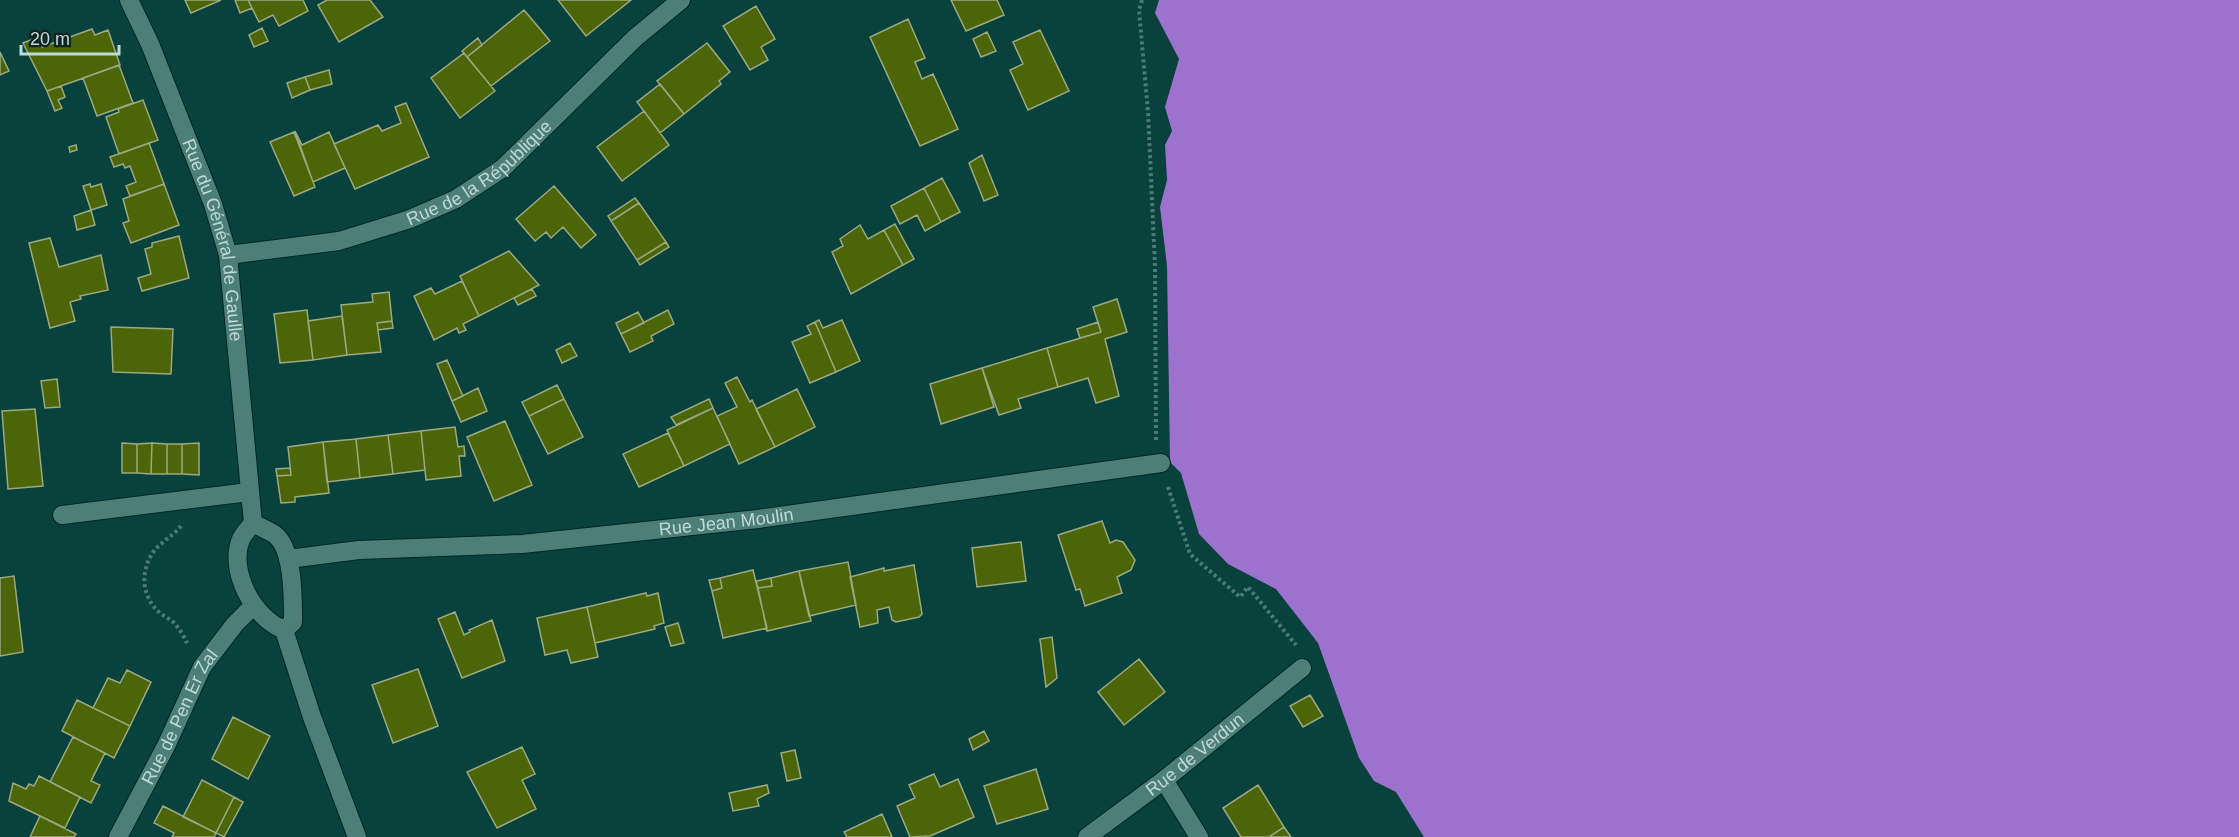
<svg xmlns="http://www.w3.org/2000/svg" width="2239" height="837" viewBox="0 0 2239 837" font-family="Helvetica,sans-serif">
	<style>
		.water { fill: #9d71ce }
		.building { fill: #4d6509; stroke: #9ba983; stroke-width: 1.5 }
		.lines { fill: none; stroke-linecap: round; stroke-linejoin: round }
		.street-casing { stroke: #002723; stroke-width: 20 }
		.path { stroke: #4d7a75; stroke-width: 4; stroke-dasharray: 3 3; stroke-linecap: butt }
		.street { stroke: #4c7f78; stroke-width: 18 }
		.labels { text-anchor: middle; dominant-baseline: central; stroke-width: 4.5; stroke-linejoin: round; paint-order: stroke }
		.street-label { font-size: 18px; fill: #bfd9d5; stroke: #0f2522 }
	</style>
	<rect width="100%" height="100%" fill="#09423c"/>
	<!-- water -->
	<path class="water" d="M 1159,0 L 2239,0 L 2239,837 L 1424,837 L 1396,792 L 1374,781 L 1359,758 L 1318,643 L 1276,589 L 1228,564 L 1199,534 L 1181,473 L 1170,462 L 1167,266 L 1160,207 L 1167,180 L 1165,145 L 1172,131 L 1165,107 L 1179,59 L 1155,13 Z"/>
	<!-- building -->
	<path class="building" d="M 185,0 L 221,0 L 191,13 Z
		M 235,0 L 248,0 L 252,8 L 240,13 Z
		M 248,0 L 303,0 L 308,11 L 279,26 L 273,15 L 259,22 Z
		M 327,0 L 370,0 L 383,17 L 339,42 L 318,5 Z
		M 558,0 L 631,0 L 586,36 Z
		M 951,0 L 997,0 L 1004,15 L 966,31 Z
		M 756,6 L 775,39 L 761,47 L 768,60 L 750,70 L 723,26 Z
		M 524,10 L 550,41 L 491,86 L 467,57 Z
		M 908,19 L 925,58 L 915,62 L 922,79 L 933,74 L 958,129 L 920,146 L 870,37 Z
		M 262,28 L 268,41 L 254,47 L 249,35 Z
		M 92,29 L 95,35 L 108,30 L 120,65 L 47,91 L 23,43 L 39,37 L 42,47 Z
		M 1040,30 L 1069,91 L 1028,110 L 1010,70 L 1023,64 L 1013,42 Z
		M 987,32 L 996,51 L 981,57 L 973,39 Z
		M 478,38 L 482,45 L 467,57 L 462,51 Z
		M 707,43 L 730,72 L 719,81 L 721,84 L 684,114 L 657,81 Z
		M 0,52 L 9,71 L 0,75 Z
		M 464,53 L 495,91 L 460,118 L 431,78 Z
		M 119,65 L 133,103 L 97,116 L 83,78 Z
		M 329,70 L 332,84 L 310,90 L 305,77 Z
		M 305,77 L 310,90 L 292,98 L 287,83 Z
		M 660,84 L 684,114 L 660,133 L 637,102 Z
		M 61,86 L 65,97 L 58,100 L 62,108 L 55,111 L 47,91 Z
		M 143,100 L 158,140 L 119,154 L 106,117 L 119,112 L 118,109 Z
		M 406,103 L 429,157 L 355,189 L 334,144 L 378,125 L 382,131 L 401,123 L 395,107 Z
		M 644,111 L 669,145 L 622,181 L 597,147 Z
		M 295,131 L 302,145 L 329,132 L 345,168 L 313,182 Z
		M 294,132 L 315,187 L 294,196 L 270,142 Z
		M 149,143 L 164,184 L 130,196 L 126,186 L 136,182 L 130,166 L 125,168 L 123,164 L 114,167 L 110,157 Z
		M 76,145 L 77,150 L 70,152 L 69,147 Z
		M 982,155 L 998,195 L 984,201 L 969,163 Z
		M 942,178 L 960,212 L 941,222 L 924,188 Z
		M 90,184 L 91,187 L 101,184 L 107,205 L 91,210 L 83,186 Z
		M 164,184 L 179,225 L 131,243 L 123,223 L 129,221 L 123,199 Z
		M 554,186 L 596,235 L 581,248 L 563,227 L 551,238 L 546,232 L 535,241 L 516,219 Z
		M 924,188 L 941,222 L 925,231 L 917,215 L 900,224 L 891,206 Z
		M 635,198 L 639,203 L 611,221 L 608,216 Z
		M 639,203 L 666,242 L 637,260 L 611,221 Z
		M 91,210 L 95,225 L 77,230 L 74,216 Z
		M 895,224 L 914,259 L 903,265 L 884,230 Z
		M 860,225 L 868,239 L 884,230 L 903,265 L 851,294 L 832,252 L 843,246 L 840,239 Z
		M 179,236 L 189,278 L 142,291 L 138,278 L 151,274 L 145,249 L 152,247 L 152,243 Z
		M 50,238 L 59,267 L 101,255 L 108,290 L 80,296 L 81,299 L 70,302 L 75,321 L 50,328 L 29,243 Z
		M 666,242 L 669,247 L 640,265 L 637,260 Z
		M 509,251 L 539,285 L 479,316 L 460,276 Z
		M 462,281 L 479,316 L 463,324 L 466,330 L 459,333 L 457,328 L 434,340 L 414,296 L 431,288 L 435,294 Z
		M 532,289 L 536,296 L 518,305 L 514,298 Z
		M 389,292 L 392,321 L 377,323 L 381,352 L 347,355 L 341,305 L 373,302 L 372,294 Z
		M 1117,299 L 1127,332 L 1105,339 L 1119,396 L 1096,403 L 1088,378 L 1058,387 L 1047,348 L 1101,332 L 1093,307 Z
		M 307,310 L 313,360 L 280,363 L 274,314 Z
		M 668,310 L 674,324 L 651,336 L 653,341 L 630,352 L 621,334 Z
		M 638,312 L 644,323 L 621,334 L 616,323 Z
		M 342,316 L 347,355 L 313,360 L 308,321 Z
		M 819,320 L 823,328 L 842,320 L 860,361 L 836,372 L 815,322 Z
		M 392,321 L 393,328 L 378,330 L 377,323 Z
		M 815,322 L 836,372 L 810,383 L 792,342 L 811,334 L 807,326 Z
		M 1098,322 L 1101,332 L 1080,338 L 1077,329 Z
		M 111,327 L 173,329 L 171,374 L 113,372 Z
		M 570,343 L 577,356 L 562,363 L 556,350 Z
		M 1047,348 L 1058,387 L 1018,399 L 1021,408 L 999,415 L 982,368 Z
		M 447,360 L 463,396 L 452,401 L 437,364 Z
		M 982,368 L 994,407 L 941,424 L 930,384 Z
		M 737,377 L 750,402 L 752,400 L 775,447 L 739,464 L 717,416 L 737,407 L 725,383 Z
		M 57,379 L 60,407 L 45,408 L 41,381 Z
		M 557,385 L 564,399 L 529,416 L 522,402 Z
		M 478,388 L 487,411 L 461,422 L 452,401 Z
		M 797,389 L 815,427 L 775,447 L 756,409 Z
		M 564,399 L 583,437 L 548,454 L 529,416 Z
		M 709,399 L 713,408 L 676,425 L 671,417 Z
		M 713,408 L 730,444 L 684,466 L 667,430 Z
		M 35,409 L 43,486 L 8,489 L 2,411 Z
		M 505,421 L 532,485 L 494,501 L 467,437 Z
		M 455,427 L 458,447 L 464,446 L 465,456 L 459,456 L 461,476 L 426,480 L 421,431 Z
		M 421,431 L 425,470 L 393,474 L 388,435 Z
		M 668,433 L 684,466 L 639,487 L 623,454 Z
		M 388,435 L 393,474 L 360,478 L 356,439 Z
		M 356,439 L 360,478 L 327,482 L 323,442 Z
		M 323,442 L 329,493 L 295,497 L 295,502 L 281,503 L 277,476 L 291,475 L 288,447 Z
		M 122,443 L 137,444 L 137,473 L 122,473 Z
		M 152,443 L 151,474 L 137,473 L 137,444 Z
		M 152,443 L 167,444 L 167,474 L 151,474 Z
		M 199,443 L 199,475 L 182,474 L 182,444 Z
		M 167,444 L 182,444 L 182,474 L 167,474 Z
		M 290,468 L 291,475 L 277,476 L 276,469 Z
		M 1102,521 L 1110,543 L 1116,540 L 1123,542 L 1135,560 L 1131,570 L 1117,577 L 1122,593 L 1085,606 L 1080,589 L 1076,590 L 1058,535 Z
		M 1021,542 L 1026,581 L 977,587 L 972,548 Z
		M 848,562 L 856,605 L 809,616 L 799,571 Z
		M 914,565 L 922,614 L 919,617 L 896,622 L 892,620 L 889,607 L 877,610 L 878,623 L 860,627 L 850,577 L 884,568 L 884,571 Z
		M 753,570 L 767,628 L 723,638 L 712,591 L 722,588 L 720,578 Z
		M 799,571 L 811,621 L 767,631 L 758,588 L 772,586 L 771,578 Z
		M 14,576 L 23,652 L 0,656 L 0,578 Z
		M 720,578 L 722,588 L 712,591 L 709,580 Z
		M 771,578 L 772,586 L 758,588 L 756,581 Z
		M 646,593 L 647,596 L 658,593 L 664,623 L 654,626 L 655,629 L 595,643 L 587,607 Z
		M 587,607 L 598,657 L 571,663 L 567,650 L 545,655 L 537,618 Z
		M 455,612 L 464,635 L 470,632 L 469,630 L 492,620 L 505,661 L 462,678 L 438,619 Z
		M 678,623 L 684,643 L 671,646 L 665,627 Z
		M 1052,637 L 1057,678 L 1046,687 L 1040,639 Z
		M 1139,659 L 1165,692 L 1124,725 L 1098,692 Z
		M 418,669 L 438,726 L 393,743 L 372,685 Z
		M 127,670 L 151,682 L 130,726 L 93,708 L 108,678 L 120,683 Z
		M 1310,695 L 1323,716 L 1303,727 L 1290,706 Z
		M 77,700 L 130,726 L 114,758 L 62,731 Z
		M 233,717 L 270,736 L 248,779 L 212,759 Z
		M 984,731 L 989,741 L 973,750 L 969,739 Z
		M 73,737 L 105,753 L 91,781 L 100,785 L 91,803 L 50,782 Z
		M 522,747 L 535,774 L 522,780 L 536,809 L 497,828 L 467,772 Z
		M 795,750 L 801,778 L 787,781 L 781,753 Z
		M 1036,769 L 1048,809 L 997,824 L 984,786 Z
		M 934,774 L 940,787 L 958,779 L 974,817 L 930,836 L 910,837 L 897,806 L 915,798 L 909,785 Z
		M 39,776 L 80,797 L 65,828 L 9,801 L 13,783 L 26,789 L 29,784 L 34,786 Z
		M 202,780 L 234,797 L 216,833 L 183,817 Z
		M 767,785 L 769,793 L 757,799 L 759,806 L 733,811 L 729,793 Z
		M 1258,785 L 1284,827 L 1269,837 L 1241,837 L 1223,808 Z
		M 234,797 L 243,802 L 224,837 L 216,833 Z
		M 163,806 L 216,833 L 214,837 L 172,837 L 174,833 L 154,823 Z
		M 882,814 L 892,837 L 847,837 L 844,832 Z
		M 40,816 L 76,834 L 74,837 L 30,837 Z
		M 1284,827 L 1291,837 L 1269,837 Z"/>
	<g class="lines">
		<!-- street casing -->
		<g class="street-casing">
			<g id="street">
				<path id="s1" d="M 129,0 L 150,44 L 213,204 L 228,255 L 253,523 C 249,528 244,533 241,539 C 228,570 253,618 284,630 L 293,622 C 293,599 294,548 274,534 C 268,530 260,527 253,523"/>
				<path id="s2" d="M 228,255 L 339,241 L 410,219 L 456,199 L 503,168 L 635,38 L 681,0"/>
				<path d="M 62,515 L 249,492"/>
				<path id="s3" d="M 288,559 L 359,550 L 522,544 L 758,519 L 1161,463"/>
				<path d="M 284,630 L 312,717 L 357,837"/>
				<path d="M 1164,780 L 1199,837"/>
				<path id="s4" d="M 118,837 L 166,746 L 202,667 L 235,624 L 253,606"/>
				<path id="s5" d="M 1087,837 L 1164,780 L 1302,668"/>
			</g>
		</g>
		<!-- path -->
		<path class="path" d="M 1142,0 L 1139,10 L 1148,112 L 1155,266 L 1156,440
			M 1168,487 L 1190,554 L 1240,597 L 1248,587 L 1296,645
			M 181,526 C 174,535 162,541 154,551 C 140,570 141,597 160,613 C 165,617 171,619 175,624 C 180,629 184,637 187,643"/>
		<!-- street -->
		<use href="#street" class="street"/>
	</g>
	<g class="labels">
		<!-- street labels -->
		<g class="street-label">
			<text stroke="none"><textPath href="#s2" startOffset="270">Rue de la République</textPath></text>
			<text stroke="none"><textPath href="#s1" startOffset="256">Rue du Général de Gaulle</textPath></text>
			<text stroke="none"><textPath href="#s3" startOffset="440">Rue Jean Moulin</textPath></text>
			<text stroke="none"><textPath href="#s4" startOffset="135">Rue de Pen Er Zal</textPath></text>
			<text stroke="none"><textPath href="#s5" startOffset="136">Rue de Verdun</textPath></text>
		</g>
	</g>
	<!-- scale -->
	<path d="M21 45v9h98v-9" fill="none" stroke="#bfd9d5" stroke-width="3"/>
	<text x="30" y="45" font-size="18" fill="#bfd9d5" stroke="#0f2522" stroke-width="4.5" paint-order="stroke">20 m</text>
</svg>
